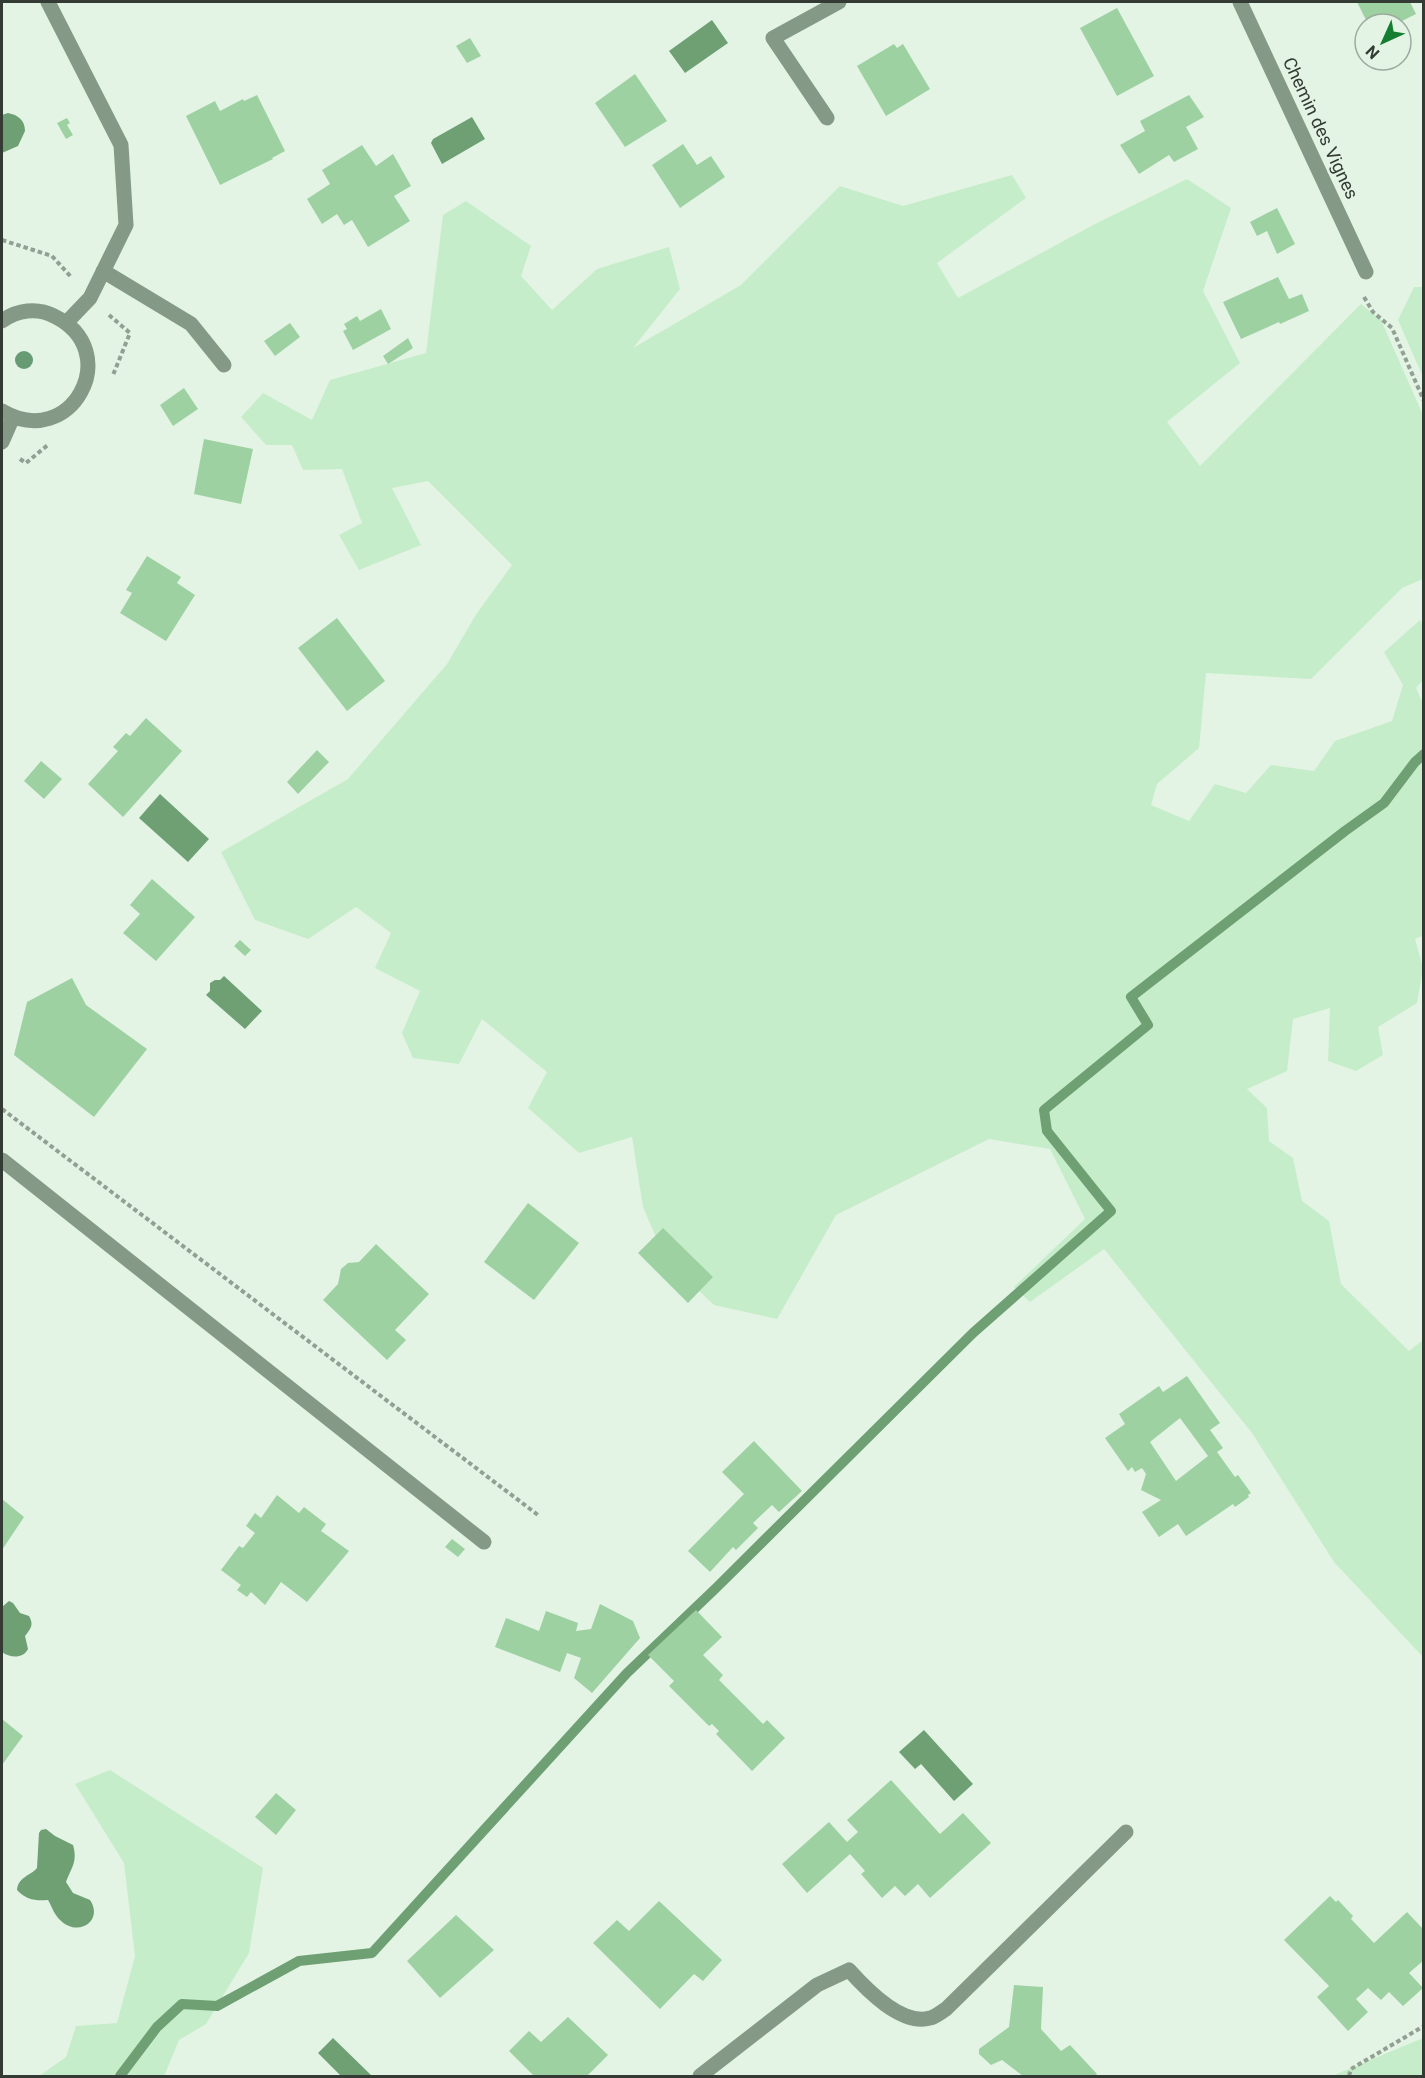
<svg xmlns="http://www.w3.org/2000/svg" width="1425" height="2078" viewBox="0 0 1425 2078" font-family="Roboto,sans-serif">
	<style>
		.green { fill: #c6edc9 }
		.water { fill: #6ea073 }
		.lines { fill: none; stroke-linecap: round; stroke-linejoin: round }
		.stream { stroke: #6ea073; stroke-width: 10 }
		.building { fill: #9ed1a2; fill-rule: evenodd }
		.path { stroke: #929f93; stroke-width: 4; stroke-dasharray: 4.5 3; stroke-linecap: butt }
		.minor { stroke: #849a86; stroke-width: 15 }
		.tree { fill: #669b74 }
		.labels { text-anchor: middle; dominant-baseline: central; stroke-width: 4.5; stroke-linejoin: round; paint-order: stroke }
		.street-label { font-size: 18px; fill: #343b34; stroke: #e3f4e4 }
	</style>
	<rect width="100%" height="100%" fill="#e3f4e4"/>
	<!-- green -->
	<path class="green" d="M 1012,175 L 1026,198 L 937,263 L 958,298 L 1095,224 L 1187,179 L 1231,208 L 1203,291 L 1240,363 L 1167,422 L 1200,466 L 1361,304 L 1381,320 L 1423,415 L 1423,579 L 1402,588 L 1311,679 L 1206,673 L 1199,748 L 1157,784 L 1151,805 L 1189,821 L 1215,784 L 1246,793 L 1271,765 L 1314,771 L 1335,741 L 1392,721 L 1403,685 L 1384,652 L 1420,620 L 1423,626 L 1423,680 L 1416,688 L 1424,706 L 1424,935 L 1415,939 L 1423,968 L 1417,1003 L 1378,1027 L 1383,1055 L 1356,1071 L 1328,1061 L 1330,1008 L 1293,1019 L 1287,1071 L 1247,1089 L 1267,1108 L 1269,1141 L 1293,1158 L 1302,1201 L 1329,1221 L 1341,1284 L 1409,1351 L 1423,1340 L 1423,1657 L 1334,1562 L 1252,1433 L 1104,1249 L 1030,1302 L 1014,1287 L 1085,1219 L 1050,1149 L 989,1139 L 836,1215 L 777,1319 L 714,1305 L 666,1260 L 643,1207 L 632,1137 L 579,1153 L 528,1108 L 547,1072 L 482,1019 L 459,1064 L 413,1058 L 402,1033 L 420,991 L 375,968 L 391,933 L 356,907 L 308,939 L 255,920 L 221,852 L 348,779 L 447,664 L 477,613 L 512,565 L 428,481 L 392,488 L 421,545 L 359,570 L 339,535 L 362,523 L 342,469 L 303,470 L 292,445 L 266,445 L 241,417 L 263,393 L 312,420 L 330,380 L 426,353 L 443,215 L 466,201 L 531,246 L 521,276 L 552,310 L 597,269 L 669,247 L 680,289 L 633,348 L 741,285 L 840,186 L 903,206 Z
		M 1414,287 L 1423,287 L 1423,377 L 1398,320 Z
		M 110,1770 L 263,1868 L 249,1953 L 206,2024 L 179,2040 L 164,2076 L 39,2076 L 66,2057 L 76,2026 L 117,2023 L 135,1956 L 124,1863 L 75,1784 Z
		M 1423,2038 L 1423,2076 L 1332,2076 Z"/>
	<!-- water -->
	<path class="water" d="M 712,20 L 728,43 L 685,73 L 669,51 Z
		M 8,113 C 18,115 25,120 25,131 L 18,146 L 2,153 L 2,115 Z
		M 472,117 L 485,139 L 442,164 L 431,143 L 433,139 Z
		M 160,794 L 209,839 L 188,862 L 139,818 Z
		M 224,976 L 262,1011 L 245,1029 L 206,995 L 210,991 L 210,983 L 215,980 L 220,980 Z
		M 9,1601 L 13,1603 L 20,1613 L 29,1616 C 34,1625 31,1628 25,1636 L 28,1649 C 23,1659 10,1658 2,1652 L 2,1607 Z
		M 924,1730 L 973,1784 L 954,1801 L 921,1764 L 915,1769 L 899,1752 Z
		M 46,1829 L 55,1836 L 73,1845 C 78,1862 71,1868 66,1882 L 73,1893 L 90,1900 C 104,1921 78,1938 60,1920 C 54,1914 52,1907 48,1900 C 36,1901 26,1900 17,1890 C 18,1877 30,1876 37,1868 L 39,1833 L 41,1830 Z
		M 333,2038 L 372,2076 L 341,2076 L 318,2053 Z"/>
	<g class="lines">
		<!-- stream -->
		<path class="stream" d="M 120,2076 L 157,2027 L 182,2004 L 217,2006 L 299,1961 L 372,1953 L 627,1673 L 715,1589 L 973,1333 L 1111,1211 L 1047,1131 L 1044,1110 L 1148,1025 L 1131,997 L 1345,831 L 1384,803 L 1415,762 L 1424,754"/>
	</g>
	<!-- building -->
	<path class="building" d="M 1357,2 L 1410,2 L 1416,14 L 1396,24 L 1368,24 Z
		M 1117,8 L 1154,76 L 1117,96 L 1080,28 Z
		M 470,38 L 481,56 L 467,63 L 456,46 Z
		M 894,44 L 897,48 L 903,44 L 930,89 L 886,116 L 857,66 Z
		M 635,74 L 667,121 L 625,147 L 595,103 Z
		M 257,95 L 285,151 L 272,158 L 273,159 L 220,185 L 186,116 L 215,101 L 220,111 L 243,99 L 244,101 Z
		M 1189,95 L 1204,117 L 1186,127 L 1198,149 L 1174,162 L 1169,155 L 1139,174 L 1120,145 L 1145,131 L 1140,121 Z
		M 67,118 L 70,123 L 67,125 L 73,135 L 66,139 L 57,123 Z
		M 683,144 L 697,165 L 711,156 L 725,177 L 680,208 L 652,165 Z
		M 362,145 L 376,166 L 393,154 L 411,186 L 394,196 L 410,221 L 368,247 L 352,220 L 344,225 L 337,214 L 322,224 L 307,199 L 330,184 L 322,170 Z
		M 1277,208 L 1295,244 L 1277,254 L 1267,231 L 1257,236 L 1250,222 Z
		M 1278,277 L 1289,299 L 1302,294 L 1309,311 L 1280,324 L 1279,322 L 1241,339 L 1223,302 Z
		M 381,309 L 391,329 L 353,350 L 343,331 L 347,329 L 344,324 L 357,316 L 360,321 Z
		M 290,323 L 300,337 L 275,356 L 264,341 Z
		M 408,338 L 413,348 L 388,364 L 383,356 Z
		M 184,388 L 198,409 L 173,426 L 160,405 Z
		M 204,439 L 253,449 L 241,504 L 194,494 Z
		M 147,556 L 181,577 L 177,583 L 195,595 L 166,641 L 120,613 L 132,593 L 126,590 Z
		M 337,618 L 385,681 L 347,711 L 298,648 Z
		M 146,718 L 182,751 L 123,817 L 88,784 L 118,751 L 113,747 L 126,733 L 130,736 Z
		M 317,750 L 329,762 L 298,794 L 287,782 Z
		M 41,761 L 62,779 L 44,799 L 24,781 Z
		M 152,879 L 195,917 L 156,961 L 123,933 L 140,914 L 130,905 Z
		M 240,940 L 251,950 L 245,956 L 234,946 Z
		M 72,978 L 86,1005 L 147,1049 L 94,1117 L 14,1055 L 27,1002 Z
		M 528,1203 L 579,1243 L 534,1300 L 484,1262 Z
		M 663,1228 L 713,1277 L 688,1303 L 638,1253 Z
		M 376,1244 L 429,1294 L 395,1330 L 406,1340 L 387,1360 L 323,1300 L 338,1284 L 341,1269 L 348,1263 L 359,1262 Z
		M 1187,1376 L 1220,1423 L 1210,1430 L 1223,1448 L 1217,1452 L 1235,1477 L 1238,1475 L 1251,1493 L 1248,1495 L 1249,1497 L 1235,1507 L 1233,1504 L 1186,1536 L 1178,1524 L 1159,1537 L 1142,1512 L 1161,1500 L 1141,1490 L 1146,1474 L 1142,1468 L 1135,1472 L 1132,1467 L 1128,1471 L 1105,1438 L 1125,1424 L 1119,1414 L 1159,1386 L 1163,1392 ZM 1180,1418 L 1208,1456 L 1176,1481 L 1150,1442 Z
		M 754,1441 L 802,1491 L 779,1512 L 772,1505 L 753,1523 L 758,1528 L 736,1550 L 733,1547 L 710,1572 L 688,1551 L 744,1494 L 722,1472 Z
		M 277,1495 L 299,1513 L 304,1507 L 326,1524 L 321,1531 L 349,1551 L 307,1602 L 281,1582 L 265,1605 L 251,1592 L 247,1597 L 237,1590 L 241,1585 L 221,1570 L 239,1546 L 243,1548 L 255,1533 L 246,1526 L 255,1513 L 261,1518 Z
		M 2,1499 L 24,1517 L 2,1550 Z
		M 452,1539 L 465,1549 L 458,1557 L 445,1547 Z
		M 600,1604 L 633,1621 L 640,1638 L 592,1693 L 574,1678 L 581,1658 L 567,1653 L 560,1672 L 495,1647 L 506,1618 L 539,1631 L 546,1611 L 578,1623 L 576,1631 L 591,1629 Z
		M 696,1610 L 722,1637 L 703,1655 L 723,1675 L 719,1680 L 763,1724 L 767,1720 L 785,1738 L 752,1771 L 716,1734 L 719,1731 L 712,1724 L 709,1726 L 669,1686 L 674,1681 L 648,1655 Z
		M 2,1719 L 23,1736 L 2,1765 Z
		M 891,1780 L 940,1834 L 963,1813 L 991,1843 L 930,1898 L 918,1884 L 905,1896 L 895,1886 L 882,1898 L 861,1874 L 865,1871 L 850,1854 L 807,1893 L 782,1864 L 829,1822 L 847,1842 L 858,1832 L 847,1820 Z
		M 276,1793 L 296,1810 L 276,1835 L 255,1817 Z
		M 1330,1896 L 1336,1902 L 1338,1900 L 1353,1916 L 1351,1919 L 1374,1943 L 1407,1912 L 1424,1930 L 1424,1960 L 1409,1973 L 1423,1988 L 1403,2006 L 1389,1992 L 1381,2000 L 1368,1988 L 1356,1999 L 1368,2012 L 1348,2031 L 1317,1997 L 1329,1986 L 1284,1940 Z
		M 659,1901 L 722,1960 L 703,1981 L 694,1974 L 660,2009 L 593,1943 L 617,1920 L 629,1931 Z
		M 456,1915 L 494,1950 L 440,1998 L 407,1961 Z
		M 1014,1985 L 1043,1987 L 1041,2029 L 1061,2051 L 1070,2045 L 1097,2074 L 1095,2076 L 1023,2076 L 1002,2060 L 991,2065 L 979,2054 L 979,2049 L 1009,2027 Z
		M 568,2017 L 608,2055 L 587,2076 L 534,2076 L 509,2051 L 529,2031 L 541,2042 Z"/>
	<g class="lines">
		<!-- path -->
		<path class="path" d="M 2,240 L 52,256 L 72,278
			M 1364,297 L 1373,312 L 1392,328 L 1424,401
			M 109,315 L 130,333 L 113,375
			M 20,459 L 26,463 L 49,444
			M 2,1109 L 538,1515
			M 1349,2076 L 1351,2069 L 1424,2026"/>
		<!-- minor -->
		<path class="minor" d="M 48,2 L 121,145 L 126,225 L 90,298 L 67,322
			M 1240,2 L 1366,272
			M 827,118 L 773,38 L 839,2
			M 103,271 L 191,324 L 224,365
			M 2,321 C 17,310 37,307 54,316 C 126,351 71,452 2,411
			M 2,442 L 13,417
			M 2,1160 L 484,1542
			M 700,2076 L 817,1985 L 849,1970 C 866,1989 901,2026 930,2018 C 935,2017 941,2012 946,2009 L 1126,1832"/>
	</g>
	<!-- trees -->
	<circle class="tree" cx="24" cy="360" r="9"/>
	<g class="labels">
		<!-- street labels -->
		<g class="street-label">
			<text transform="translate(1321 128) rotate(65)">Chemin des Vignes</text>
		</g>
	</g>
	<!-- border -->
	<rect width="1425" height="2078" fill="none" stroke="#343b34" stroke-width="6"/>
	<!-- north arrow -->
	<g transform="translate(1383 42) rotate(225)"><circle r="28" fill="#e3f4e4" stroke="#9daa9e" stroke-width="1.5"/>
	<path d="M0-4.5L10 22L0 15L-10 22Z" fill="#157d31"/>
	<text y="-9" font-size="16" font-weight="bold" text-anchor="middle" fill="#343b34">N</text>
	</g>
</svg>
